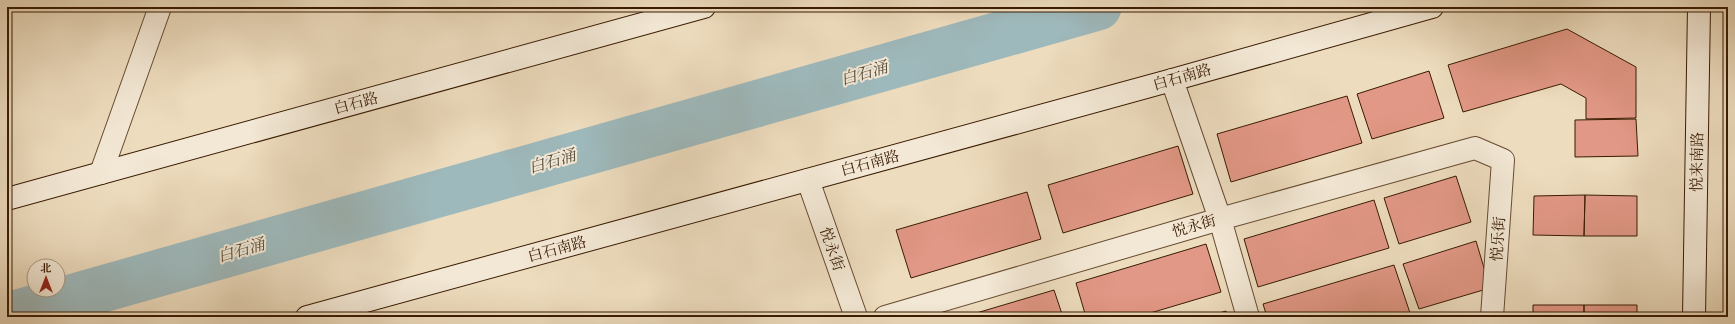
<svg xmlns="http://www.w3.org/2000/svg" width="1735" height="324" viewBox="0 0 1735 324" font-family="'IM FELL French Canon','Noto Serif SC',serif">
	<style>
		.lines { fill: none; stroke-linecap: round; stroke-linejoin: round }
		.river { stroke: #9eb9bc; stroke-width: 47 }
		.building { fill: #e29886; stroke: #391b02 }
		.street-casing { stroke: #664b31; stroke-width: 24 }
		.secondary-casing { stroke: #391b02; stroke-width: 24 }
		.street { stroke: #f3e8d5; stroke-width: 22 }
		.secondary { stroke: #f3e8d5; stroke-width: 22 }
		.labels { text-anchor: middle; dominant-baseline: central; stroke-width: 4; stroke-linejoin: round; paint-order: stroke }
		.street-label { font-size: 15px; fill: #391b02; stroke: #f3e8d5 }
		.water-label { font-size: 16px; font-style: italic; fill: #574a3a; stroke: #f3e8d5 }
	</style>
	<rect width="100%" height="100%" fill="#eddcbe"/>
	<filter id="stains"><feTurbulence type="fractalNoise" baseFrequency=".005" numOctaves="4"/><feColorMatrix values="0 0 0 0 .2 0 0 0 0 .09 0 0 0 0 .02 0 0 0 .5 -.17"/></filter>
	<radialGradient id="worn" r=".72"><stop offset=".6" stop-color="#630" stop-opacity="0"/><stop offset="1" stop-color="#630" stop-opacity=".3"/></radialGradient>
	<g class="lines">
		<!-- river -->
		<path class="river" d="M 7,316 L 1098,7"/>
	</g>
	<!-- building -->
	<path class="building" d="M 1567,29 L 1636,67 L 1636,118 L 1586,119 L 1586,98 L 1561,84 L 1463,112 L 1448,65 Z
		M 1429,71 L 1444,118 L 1372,139 L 1357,94 Z
		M 1347,96 L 1362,143 L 1231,182 L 1217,134 Z
		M 1636,119 L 1638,156 L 1575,157 L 1575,120 Z
		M 1178,146 L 1193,194 L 1063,233 L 1048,185 Z
		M 1456,176 L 1471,222 L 1399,244 L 1384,198 Z
		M 1027,192 L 1041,239 L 911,278 L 896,230 Z
		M 1585,195 L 1637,196 L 1637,236 L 1584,236 Z
		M 1585,195 L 1584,236 L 1533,235 L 1534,196 Z
		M 1374,200 L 1389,248 L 1258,287 L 1244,239 Z
		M 1476,241 L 1490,288 L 1419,309 L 1403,264 Z
		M 1206,244 L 1221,292 L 1137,317 L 1086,317 L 1076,283 Z
		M 1394,265 L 1410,313 L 1395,317 L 1267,317 L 1263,304 Z
		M 1054,290 L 1063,317 L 963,317 Z
		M 1533,305 L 1584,305 L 1584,317 L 1533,317 Z
		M 1584,305 L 1637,305 L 1637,317 L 1584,317 Z
		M 1226,311 L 1228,317 L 1205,317 Z"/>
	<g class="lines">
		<!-- street casing -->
		<g class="street-casing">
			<path id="street" d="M 1172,80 L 1220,219 L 1248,317
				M 101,173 L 160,7
				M 808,180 L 856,317
				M 885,317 L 1220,219 L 1475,148 L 1503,160 L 1492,317"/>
		</g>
		<!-- secondary casing -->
		<g class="secondary-casing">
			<path id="secondary" d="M 7,199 L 704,7
				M 307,317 L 1172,80 L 1432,7
				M 1694,317 L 1699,7"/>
		</g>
		<!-- street -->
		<use href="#street" class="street"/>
		<!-- secondary -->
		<use href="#secondary" class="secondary"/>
	</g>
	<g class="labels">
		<!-- street labels -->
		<g class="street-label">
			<text transform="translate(1182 77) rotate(-16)">白石南路</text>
			<text transform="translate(356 103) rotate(-15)">白石路</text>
			<text transform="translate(1697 162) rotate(-89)">悦来南路</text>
			<text transform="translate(870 163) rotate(-15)">白石南路</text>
			<text transform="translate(1194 226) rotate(-16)">悦永街</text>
			<text transform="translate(1498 239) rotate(-86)">悦乐街</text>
			<text transform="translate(557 249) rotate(-15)">白石南路</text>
			<text transform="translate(832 249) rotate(71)">悦永街</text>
		</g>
		<!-- water labels -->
		<g class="water-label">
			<text transform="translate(864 73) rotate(-16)">白石涌</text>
			<text transform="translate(552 161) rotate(-16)">白石涌</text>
			<text transform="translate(241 250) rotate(-16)">白石涌</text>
		</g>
	</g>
	<!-- margin -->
	<rect width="1735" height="324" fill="none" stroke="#eddcbe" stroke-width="24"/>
	<rect x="8" y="8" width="1719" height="308" fill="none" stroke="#391b02" stroke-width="2"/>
	<rect x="12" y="12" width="1711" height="300" fill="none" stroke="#391b02"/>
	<!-- north arrow -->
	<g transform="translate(46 278)"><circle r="19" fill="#f3e8d5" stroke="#a99681"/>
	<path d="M0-3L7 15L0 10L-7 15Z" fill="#8f2418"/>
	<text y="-6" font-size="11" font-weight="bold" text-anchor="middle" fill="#391b02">北</text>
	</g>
	<rect width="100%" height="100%" filter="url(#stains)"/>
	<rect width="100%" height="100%" fill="url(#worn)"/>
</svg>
